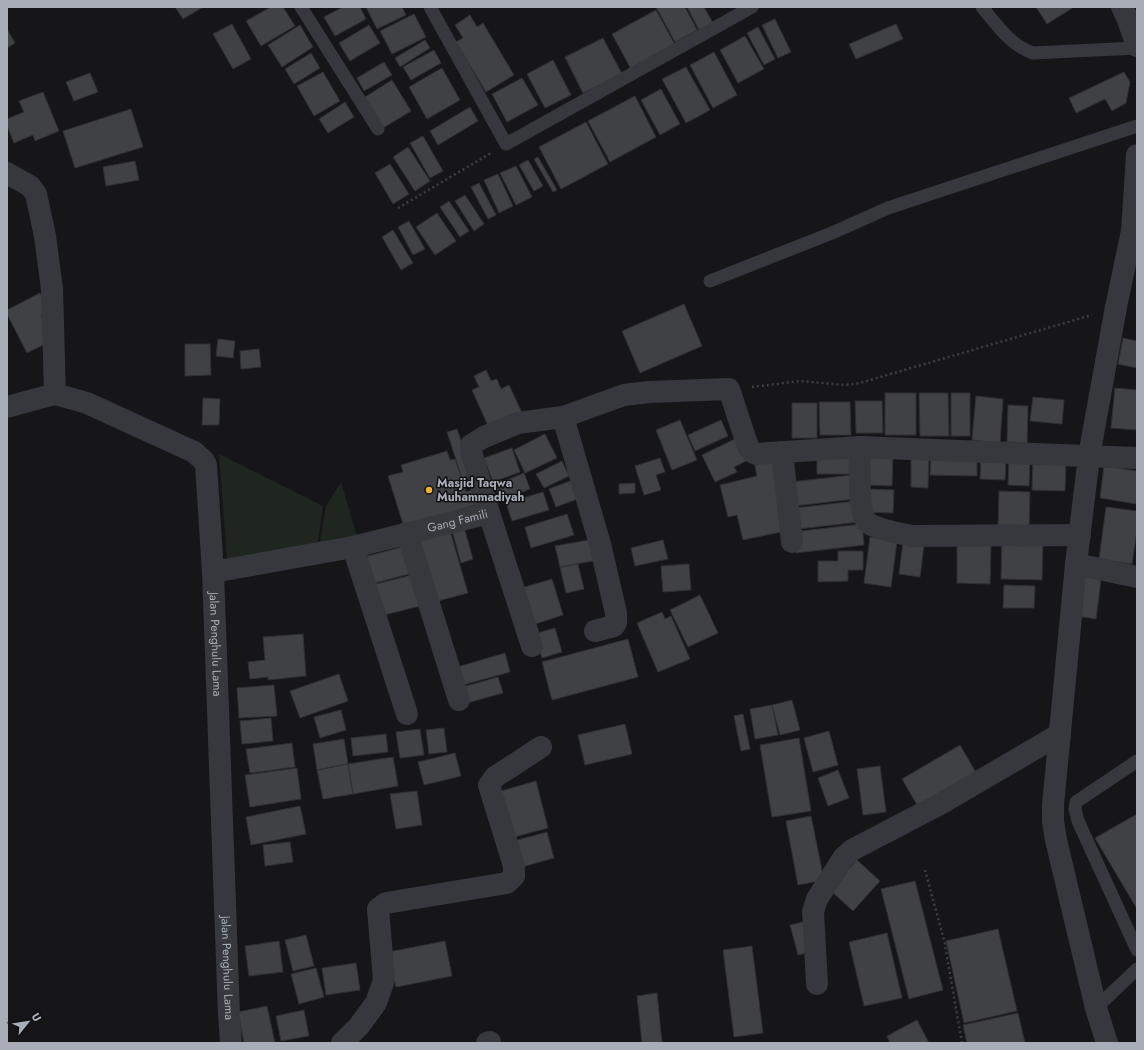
<svg xmlns="http://www.w3.org/2000/svg" width="1144" height="1050" viewBox="0 0 1144 1050" font-family="Jost,sans-serif">
	<style>
		.green { fill: #1e261f }
		.building { fill: #404145; stroke: #303034 }
		.lines { fill: none; stroke-linecap: round; stroke-linejoin: round }
		.path { stroke: #3d3f44; stroke-width: 2.5; stroke-dasharray: 2 3; stroke-linecap: butt }
		.lane { stroke: #37383d; stroke-width: 13 }
		.street { stroke: #37383d; stroke-width: 22 }
		.poi-dot { fill: #f2b134; stroke: #111113; stroke-width: 1.5 }
		.labels { text-anchor: middle; dominant-baseline: central; stroke-width: 3; stroke-linejoin: round; paint-order: stroke }
		.poi-label { font-size: 12px; font-weight: bold; fill: #a8adb8; stroke: #111113; text-anchor: start }
		.street-label { font-size: 12px; fill: #a8adb8; stroke: #111113 }
	</style>
	<rect width="100%" height="100%" fill="#161618"/>
	<!-- green -->
	<path class="green" d="M 219,454 L 323,506 L 317,548 L 227,559 Z
		M 341,482 L 358,539 L 319,547 L 326,506 Z"/>
	<!-- building -->
	<path class="building" d="M 175,7 L 203,7 L 183,19 Z
		M 271,7 L 283,7 L 295,26 L 261,46 L 246,21 Z
		M 343,7 L 360,7 L 366,19 L 335,36 L 324,17 Z
		M 366,7 L 402,7 L 406,15 L 377,29 Z
		M 656,7 L 685,7 L 697,30 L 675,42 Z
		M 687,7 L 704,7 L 713,23 L 699,30 Z
		M 1036,7 L 1074,7 L 1047,24 Z
		M 656,10 L 675,45 L 631,69 L 612,34 Z
		M 414,14 L 426,37 L 392,54 L 380,31 Z
		M 470,15 L 477,27 L 483,23 L 514,75 L 486,92 L 456,42 L 463,38 L 455,25 Z
		M 775,19 L 791,52 L 778,58 L 762,25 Z
		M 232,24 L 251,59 L 233,69 L 213,34 Z
		M 896,24 L 903,39 L 856,59 L 849,44 Z
		M 300,25 L 313,47 L 282,67 L 268,45 Z
		M 369,25 L 380,43 L 350,61 L 339,43 Z
		M 758,27 L 775,59 L 764,65 L 747,33 Z
		M 7,29 L 15,43 L 7,48 Z
		M 745,36 L 764,69 L 738,83 L 720,50 Z
		M 603,38 L 622,74 L 583,93 L 565,57 Z
		M 425,40 L 430,48 L 400,67 L 395,58 Z
		M 434,50 L 441,63 L 411,80 L 403,67 Z
		M 714,52 L 737,95 L 713,108 L 690,65 Z
		M 311,53 L 320,68 L 294,84 L 285,69 Z
		M 553,60 L 571,95 L 545,108 L 527,74 Z
		M 384,62 L 392,75 L 364,91 L 357,78 Z
		M 686,67 L 710,110 L 686,123 L 662,79 Z
		M 442,68 L 460,100 L 427,119 L 409,87 Z
		M 323,72 L 340,101 L 314,116 L 297,86 Z
		M 1124,72 L 1130,82 L 1126,103 L 1112,111 L 1105,99 L 1076,113 L 1069,98 Z
		M 90,73 L 98,92 L 74,101 L 66,82 Z
		M 522,78 L 538,105 L 507,122 L 492,94 Z
		M 392,80 L 411,111 L 383,128 L 365,97 Z
		M 661,89 L 680,124 L 660,135 L 641,100 Z
		M 43,92 L 59,131 L 35,141 L 33,135 L 14,143 L 7,126 L 7,119 L 24,112 L 19,101 Z
		M 635,96 L 656,137 L 610,162 L 588,121 Z
		M 345,102 L 354,117 L 328,133 L 319,119 Z
		M 470,107 L 478,121 L 438,145 L 430,131 Z
		M 131,109 L 143,147 L 75,168 L 63,131 Z
		M 586,122 L 608,164 L 561,189 L 539,147 Z
		M 423,136 L 443,171 L 430,178 L 410,143 Z
		M 408,147 L 430,181 L 415,191 L 393,157 Z
		M 538,157 L 557,190 L 553,192 L 534,159 Z
		M 528,160 L 543,186 L 534,191 L 519,165 Z
		M 135,161 L 139,180 L 106,186 L 103,167 Z
		M 390,164 L 409,194 L 393,204 L 375,173 Z
		M 516,166 L 532,197 L 516,205 L 500,173 Z
		M 498,174 L 513,206 L 499,213 L 484,180 Z
		M 479,183 L 496,215 L 488,219 L 471,187 Z
		M 465,195 L 484,224 L 474,231 L 455,201 Z
		M 449,201 L 469,231 L 460,237 L 440,207 Z
		M 437,213 L 456,241 L 435,255 L 416,227 Z
		M 409,221 L 425,249 L 413,255 L 398,227 Z
		M 393,230 L 413,263 L 401,270 L 382,237 Z
		M 40,293 L 49,312 L 41,316 L 53,340 L 27,353 L 7,314 L 7,310 Z
		M 684,304 L 702,346 L 640,373 L 622,331 Z
		M 1123,338 L 1137,341 L 1137,368 L 1118,364 Z
		M 218,339 L 235,341 L 233,358 L 216,356 Z
		M 185,344 L 210,344 L 211,375 L 185,376 Z
		M 259,349 L 261,367 L 241,369 L 240,351 Z
		M 486,370 L 491,381 L 497,379 L 501,389 L 509,385 L 523,415 L 490,430 L 472,390 L 479,387 L 474,376 Z
		M 1115,388 L 1137,390 L 1137,430 L 1111,428 Z
		M 885,393 L 916,393 L 916,435 L 885,435 Z
		M 919,393 L 948,393 L 949,436 L 920,436 Z
		M 951,393 L 970,393 L 970,436 L 951,436 Z
		M 976,396 L 1003,399 L 1000,443 L 972,440 Z
		M 1033,397 L 1064,400 L 1062,424 L 1030,421 Z
		M 203,398 L 220,399 L 219,425 L 202,425 Z
		M 855,401 L 882,401 L 883,433 L 856,433 Z
		M 819,402 L 850,402 L 851,435 L 820,435 Z
		M 792,403 L 817,403 L 817,438 L 792,438 Z
		M 1008,405 L 1028,406 L 1027,443 L 1007,442 Z
		M 680,420 L 697,460 L 672,470 L 656,430 Z
		M 721,420 L 728,436 L 695,451 L 688,435 Z
		M 457,429 L 472,474 L 462,478 L 447,432 Z
		M 545,434 L 557,458 L 525,473 L 514,450 Z
		M 741,436 L 752,458 L 734,467 L 737,472 L 715,482 L 702,455 Z
		M 512,448 L 520,472 L 493,482 L 484,458 Z
		M 447,451 L 450,460 L 455,459 L 466,492 L 474,489 L 478,504 L 404,527 L 388,476 L 403,472 L 401,465 Z
		M 911,451 L 929,451 L 928,488 L 911,487 Z
		M 867,452 L 893,453 L 892,486 L 867,485 Z
		M 855,454 L 855,474 L 817,474 L 817,455 Z
		M 931,456 L 977,456 L 977,476 L 930,475 Z
		M 773,457 L 790,530 L 743,540 L 737,515 L 728,517 L 720,485 L 757,476 L 754,461 Z
		M 981,457 L 1006,457 L 1005,480 L 980,479 Z
		M 1009,457 L 1030,457 L 1029,486 L 1008,485 Z
		M 660,458 L 665,472 L 656,475 L 661,490 L 644,495 L 635,466 Z
		M 1033,458 L 1066,460 L 1065,491 L 1032,490 Z
		M 562,461 L 569,476 L 544,488 L 536,474 Z
		M 1104,466 L 1137,471 L 1137,504 L 1100,498 Z
		M 524,473 L 530,489 L 501,500 L 494,485 Z
		M 852,475 L 855,499 L 793,506 L 791,482 Z
		M 573,480 L 580,498 L 556,507 L 549,489 Z
		M 635,483 L 635,493 L 619,494 L 619,484 Z
		M 867,489 L 894,490 L 893,513 L 867,512 Z
		M 999,491 L 1030,492 L 1029,530 L 998,529 Z
		M 543,492 L 549,510 L 512,521 L 506,503 Z
		M 856,501 L 859,522 L 798,529 L 795,508 Z
		M 1106,507 L 1137,511 L 1137,530 L 1132,564 L 1099,559 Z
		M 567,514 L 574,535 L 531,548 L 525,527 Z
		M 862,524 L 864,545 L 796,553 L 793,532 Z
		M 464,527 L 473,559 L 461,563 L 452,530 Z
		M 450,531 L 468,593 L 434,602 L 417,540 Z
		M 870,537 L 897,541 L 891,587 L 864,583 Z
		M 594,539 L 598,560 L 560,567 L 555,546 Z
		M 1002,539 L 1043,541 L 1042,580 L 1001,579 Z
		M 663,540 L 668,559 L 635,566 L 631,548 Z
		M 903,542 L 924,545 L 920,577 L 899,574 Z
		M 957,543 L 991,544 L 990,584 L 957,583 Z
		M 406,546 L 413,573 L 371,584 L 364,557 Z
		M 838,551 L 863,551 L 863,570 L 848,570 L 848,581 L 818,582 L 818,561 L 838,561 Z
		M 578,564 L 584,589 L 566,593 L 560,567 Z
		M 689,564 L 691,590 L 663,592 L 661,566 Z
		M 1084,570 L 1102,572 L 1096,619 L 1078,616 Z
		M 416,574 L 424,605 L 380,616 L 372,585 Z
		M 552,579 L 563,615 L 529,626 L 518,589 Z
		M 1004,585 L 1035,586 L 1034,608 L 1003,608 Z
		M 700,595 L 718,633 L 688,647 L 670,610 Z
		M 662,612 L 665,619 L 671,616 L 690,659 L 658,672 L 637,623 Z
		M 555,628 L 562,652 L 542,658 L 534,634 Z
		M 303,634 L 306,676 L 268,680 L 268,677 L 250,679 L 248,662 L 265,660 L 263,637 Z
		M 628,639 L 638,677 L 552,700 L 542,662 Z
		M 505,653 L 510,672 L 459,686 L 454,668 Z
		M 339,674 L 348,701 L 300,718 L 290,691 Z
		M 498,677 L 503,693 L 467,703 L 463,687 Z
		M 274,685 L 277,716 L 239,718 L 237,688 Z
		M 792,700 L 800,730 L 780,735 L 772,705 Z
		M 772,705 L 778,735 L 755,739 L 750,709 Z
		M 341,710 L 346,730 L 320,738 L 314,717 Z
		M 743,714 L 750,749 L 741,751 L 734,716 Z
		M 271,718 L 273,741 L 242,744 L 240,721 Z
		M 625,724 L 632,754 L 585,765 L 578,735 Z
		M 444,728 L 447,752 L 429,754 L 426,730 Z
		M 420,729 L 424,755 L 400,758 L 396,732 Z
		M 829,731 L 838,765 L 813,772 L 804,738 Z
		M 386,734 L 388,752 L 353,756 L 351,738 Z
		M 799,738 L 811,811 L 772,817 L 760,745 Z
		M 344,739 L 348,764 L 317,770 L 313,744 Z
		M 292,743 L 295,767 L 250,773 L 246,749 Z
		M 960,745 L 978,776 L 920,810 L 902,779 Z
		M 455,753 L 461,776 L 424,785 L 418,762 Z
		M 393,757 L 398,786 L 353,794 L 348,764 Z
		M 348,764 L 353,794 L 323,799 L 317,770 Z
		M 880,766 L 886,812 L 863,815 L 857,769 Z
		M 297,768 L 301,799 L 250,807 L 245,775 Z
		M 838,770 L 849,798 L 828,806 L 818,778 Z
		M 536,781 L 548,828 L 514,837 L 501,791 Z
		M 417,791 L 422,825 L 396,829 L 390,794 Z
		M 300,806 L 306,834 L 251,845 L 246,817 Z
		M 1137,814 L 1137,909 L 1095,838 Z
		M 811,816 L 824,880 L 798,885 L 786,821 Z
		M 547,832 L 554,858 L 522,867 L 514,841 Z
		M 290,842 L 293,862 L 265,866 L 263,845 Z
		M 857,860 L 880,881 L 853,911 L 830,890 Z
		M 915,881 L 943,990 L 909,999 L 881,889 Z
		M 803,922 L 811,952 L 798,955 L 790,925 Z
		M 998,929 L 1017,1011 L 964,1023 L 946,941 Z
		M 887,933 L 902,998 L 864,1006 L 849,942 Z
		M 306,935 L 314,966 L 293,971 L 285,940 Z
		M 279,941 L 283,972 L 249,976 L 245,946 Z
		M 445,941 L 452,976 L 396,987 L 389,952 Z
		M 752,946 L 763,1033 L 734,1037 L 723,950 Z
		M 356,963 L 360,990 L 326,995 L 322,968 Z
		M 316,968 L 324,997 L 299,1004 L 291,974 Z
		M 657,993 L 662,1043 L 642,1043 L 637,996 Z
		M 267,1006 L 275,1043 L 244,1043 L 238,1012 Z
		M 304,1010 L 309,1036 L 281,1041 L 276,1016 Z
		M 1018,1013 L 1025,1043 L 967,1043 L 963,1025 Z
		M 917,1020 L 929,1043 L 890,1043 L 887,1036 Z"/>
	<g class="lines">
		<!-- path -->
		<path class="path" d="M 398,208 L 491,153
			M 752,387 L 800,381 L 845,385 L 860,383 L 1092,315
			M 925,870 L 944,940 L 962,1043"/>
		<!-- lane -->
		<path class="lane" d="M 301,7 L 378,129
			M 430,7 L 506,144 L 752,7
			M 982,7 C 997,25 1010,45 1033,53 L 1137,48
			M 710,281 L 832,233 L 888,208 L 1137,126
			M 1137,761 L 1076,802 L 1075,809 L 1078,821 L 1137,950
			M 1096,1008 L 1137,969"/>
		<!-- street -->
		<g class="street">
			<path d="M 1122,7 L 1128,20 L 1137,46"/>
			<path d="M 7,173 L 30,186 L 36,194 L 45,236 L 52,289 L 55,394"/>
			<path id="s1" d="M 7,407 L 55,394 L 87,403 L 194,452 L 204,461 L 206,465 L 213,572 L 229,1015 L 231,1043"/>
			<path d="M 563,417 L 600,544 L 616,613 L 616,623 L 614,626 L 595,631"/>
			<path d="M 860,447 C 860,462 857,514 868,523 C 876,529 902,534 912,536 L 1080,535"/>
			<path d="M 782,452 L 792,542"/>
			<path d="M 489,513 L 532,646"/>
			<path d="M 407,533 L 459,700"/>
			<path d="M 353,547 L 407,714"/>
			<path d="M 1076,564 L 1137,577"/>
			<path id="s2" d="M 213,572 L 353,547 L 489,513 L 471,451 L 471,445 L 484,437 L 518,423 L 563,417 L 624,395 L 649,392 L 729,389 L 748,447 L 752,452 L 756,454 L 860,447 L 1137,458"/>
			<path d="M 817,984 L 813,912 L 817,899 L 844,857 L 852,850 L 942,803 L 1060,734"/>
			<path d="M 342,1043 L 359,1026 L 376,1003 L 384,980 L 378,909 L 386,903 L 507,883 L 514,876 L 514,866 L 489,785 L 495,777 L 541,747"/>
			<path d="M 487,1043 L 490,1042"/>
			<path d="M 1107,1043 L 1096,1008 L 1056,840 L 1053,821 L 1053,805 L 1076,564 L 1089,456 L 1116,307 L 1132,231 L 1137,155"/>
		</g>
	</g>
	<!-- markers -->
	<circle class="poi-dot" cx="429" cy="490" r="4"/>
	<g class="labels">
		<!-- poi labels -->
		<g class="poi-label">
			<text x="437" y="483">Masjid Taqwa<tspan x="437" dy="14">Muhammadiyah</tspan></text>
		</g>
		<!-- street labels -->
		<g class="street-label">
			<text stroke="none"><textPath href="#s2" startOffset="250">Gang Famili</textPath></text>
			<text stroke="none"><textPath href="#s1" startOffset="398">Jalan Penghulu Lama</textPath></text>
			<text stroke="none"><textPath href="#s1" startOffset="722">Jalan Penghulu Lama</textPath></text>
		</g>
	</g>
	<!-- border -->
	<rect width="1144" height="1050" fill="none" stroke="#a8adb8" stroke-width="16"/>
	<!-- north arrow -->
	<g transform="translate(28 1022) rotate(60)" stroke="#111113" stroke-width="3" paint-order="stroke">
	<path d="M0-3L7 15L0 10L-7 15Z" fill="#a8adb8"/>
	<text y="-6" font-size="11" font-weight="bold" text-anchor="middle" fill="#a8adb8">U</text>
	</g>
</svg>
